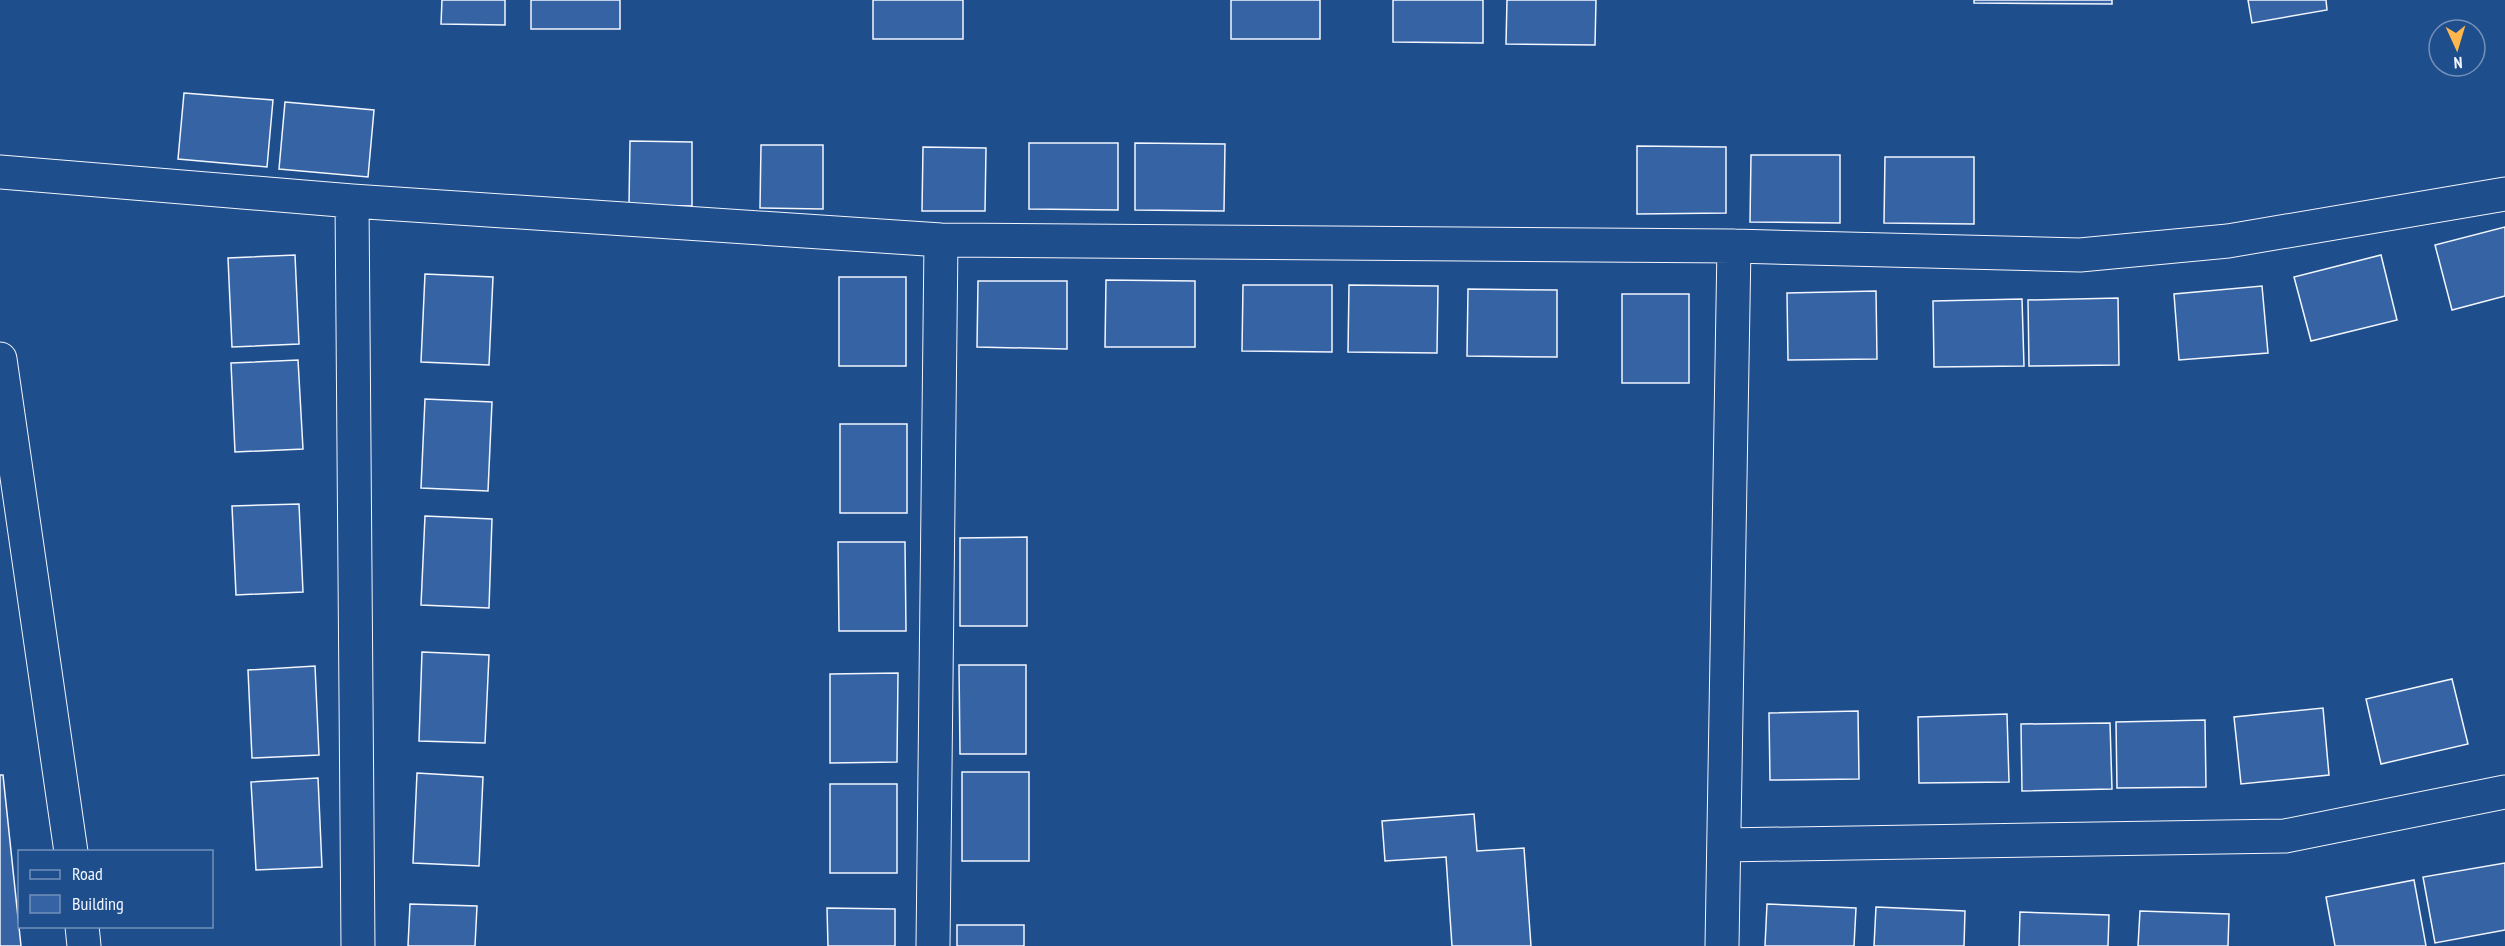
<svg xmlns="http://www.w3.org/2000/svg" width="2505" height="946" viewBox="0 0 2505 946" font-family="'PT Sans Narrow',sans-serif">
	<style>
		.building { fill: #3563a3; stroke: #f2f6ff; stroke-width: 1.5 }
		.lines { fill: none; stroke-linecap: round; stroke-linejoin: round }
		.minor-casing { stroke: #f2f6ff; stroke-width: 35 }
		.minor { stroke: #1f4e8c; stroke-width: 33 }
	</style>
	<rect width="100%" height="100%" fill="#1f4e8c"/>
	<!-- building -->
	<path class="building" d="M 442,0 L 505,0 L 505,25 L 441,24 Z
		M 531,0 L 620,0 L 620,29 L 531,29 Z
		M 873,0 L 963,0 L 963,39 L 873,39 Z
		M 1231,0 L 1320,0 L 1320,39 L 1231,39 Z
		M 1393,0 L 1483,0 L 1483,43 L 1393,42 Z
		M 1507,0 L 1596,0 L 1595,45 L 1506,44 Z
		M 1974,0 L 2112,0 L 2112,4 L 1974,3 Z
		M 2248,0 L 2326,0 L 2327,10 L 2252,23 Z
		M 184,93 L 273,100 L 267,167 L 178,159 Z
		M 285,102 L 374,110 L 368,177 L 279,169 Z
		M 630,141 L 692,142 L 692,206 L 629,205 Z
		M 1029,143 L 1118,143 L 1118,210 L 1029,209 Z
		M 1135,143 L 1225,144 L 1224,211 L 1135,210 Z
		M 761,145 L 823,145 L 823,209 L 760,208 Z
		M 1637,146 L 1726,147 L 1726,213 L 1637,214 Z
		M 923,147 L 986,148 L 985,211 L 922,211 Z
		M 1751,155 L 1840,155 L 1840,223 L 1750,222 Z
		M 1885,157 L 1974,157 L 1974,224 L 1884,223 Z
		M 2505,227 L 2505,296 L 2452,310 L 2435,245 Z
		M 295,255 L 299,344 L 232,347 L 228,258 Z
		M 2381,255 L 2397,320 L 2311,341 L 2294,277 Z
		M 425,274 L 493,277 L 489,365 L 421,362 Z
		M 839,277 L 906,277 L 906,366 L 839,366 Z
		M 1106,280 L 1195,281 L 1195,347 L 1105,347 Z
		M 978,281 L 1067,281 L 1067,349 L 977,347 Z
		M 1243,285 L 1332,285 L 1332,352 L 1242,351 Z
		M 1349,285 L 1438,286 L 1437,353 L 1348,352 Z
		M 2262,286 L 2268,353 L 2179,360 L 2174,294 Z
		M 1468,289 L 1557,290 L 1557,357 L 1467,356 Z
		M 1876,291 L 1877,359 L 1788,360 L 1787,293 Z
		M 1622,294 L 1689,294 L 1689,383 L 1622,383 Z
		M 2118,298 L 2119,365 L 2029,366 L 2028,300 Z
		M 2022,299 L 2024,366 L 1934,367 L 1933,301 Z
		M 298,360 L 303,449 L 235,452 L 231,363 Z
		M 425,399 L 492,402 L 488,491 L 421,488 Z
		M 840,424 L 907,424 L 907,513 L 840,513 Z
		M 299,504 L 303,592 L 236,595 L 232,506 Z
		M 425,516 L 492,519 L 489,608 L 421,605 Z
		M 1027,537 L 1027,626 L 960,626 L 960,538 Z
		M 838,542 L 905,542 L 906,631 L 839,631 Z
		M 422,652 L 489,655 L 485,743 L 419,741 Z
		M 959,665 L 1026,665 L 1026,754 L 960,754 Z
		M 315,666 L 319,755 L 252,758 L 248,670 Z
		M 898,673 L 897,762 L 830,763 L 830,674 Z
		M 2452,679 L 2468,744 L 2381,764 L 2366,699 Z
		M 2323,708 L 2329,775 L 2241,784 L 2234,717 Z
		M 1858,711 L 1859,779 L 1770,780 L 1769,713 Z
		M 2007,714 L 2009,782 L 1919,783 L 1918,717 Z
		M 2205,720 L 2206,787 L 2117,788 L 2116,722 Z
		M 2110,723 L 2112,789 L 2022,791 L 2021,724 Z
		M 962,772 L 1029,772 L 1029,861 L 962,861 Z
		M 417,773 L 483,777 L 479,866 L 413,863 Z
		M 0,775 L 3,775 L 21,946 L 0,946 Z
		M 318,778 L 322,867 L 256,870 L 251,782 Z
		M 830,784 L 897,784 L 897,873 L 830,873 Z
		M 1474,814 L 1477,851 L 1524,848 L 1531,946 L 1452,946 L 1446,857 L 1385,861 L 1382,821 Z
		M 2505,863 L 2505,930 L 2435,943 L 2423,877 Z
		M 2414,880 L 2426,946 L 2335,946 L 2326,897 Z
		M 410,904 L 477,906 L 475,946 L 408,946 Z
		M 1767,904 L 1856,908 L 1854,946 L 1765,946 Z
		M 1876,907 L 1965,911 L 1964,946 L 1874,946 Z
		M 827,908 L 895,909 L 895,946 L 828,946 Z
		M 2140,911 L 2229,914 L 2228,946 L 2138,946 Z
		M 2020,912 L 2109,915 L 2108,946 L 2019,946 Z
		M 957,925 L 1024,925 L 1024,946 L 957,946 Z"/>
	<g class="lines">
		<!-- minor casing -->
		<g class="minor-casing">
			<path id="minor" d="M 0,172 L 352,201 L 941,240 L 1734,246 L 2080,255 L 2228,241 L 2505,194
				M 352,201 L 358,946
				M 0,359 L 71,852
				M 1724,845 L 2285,836 L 2505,792
				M 82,926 L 84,946
				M 933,946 L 941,240
				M 1722,946 L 1734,246"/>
		</g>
		<!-- minor -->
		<use href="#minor" class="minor"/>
	</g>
	<!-- legend -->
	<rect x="18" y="850" width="195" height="78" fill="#1f4e8c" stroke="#7391ba" stroke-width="1.5"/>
	<rect x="30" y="870" width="30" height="9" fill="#1f4e8c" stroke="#7391ba" stroke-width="1.5"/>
	<text x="72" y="880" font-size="18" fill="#f2f6ff">Road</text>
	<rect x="30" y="895" width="30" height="18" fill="#3563a3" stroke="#7391ba" stroke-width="1.5"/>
	<text x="72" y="910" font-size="18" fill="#f2f6ff">Building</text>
	<!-- north arrow -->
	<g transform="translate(2457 48) rotate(176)"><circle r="28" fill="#1f4e8c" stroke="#7391ba" stroke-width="1.5"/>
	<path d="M0-4.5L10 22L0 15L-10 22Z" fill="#ffb74d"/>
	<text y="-9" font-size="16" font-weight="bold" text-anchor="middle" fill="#f2f6ff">N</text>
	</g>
</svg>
